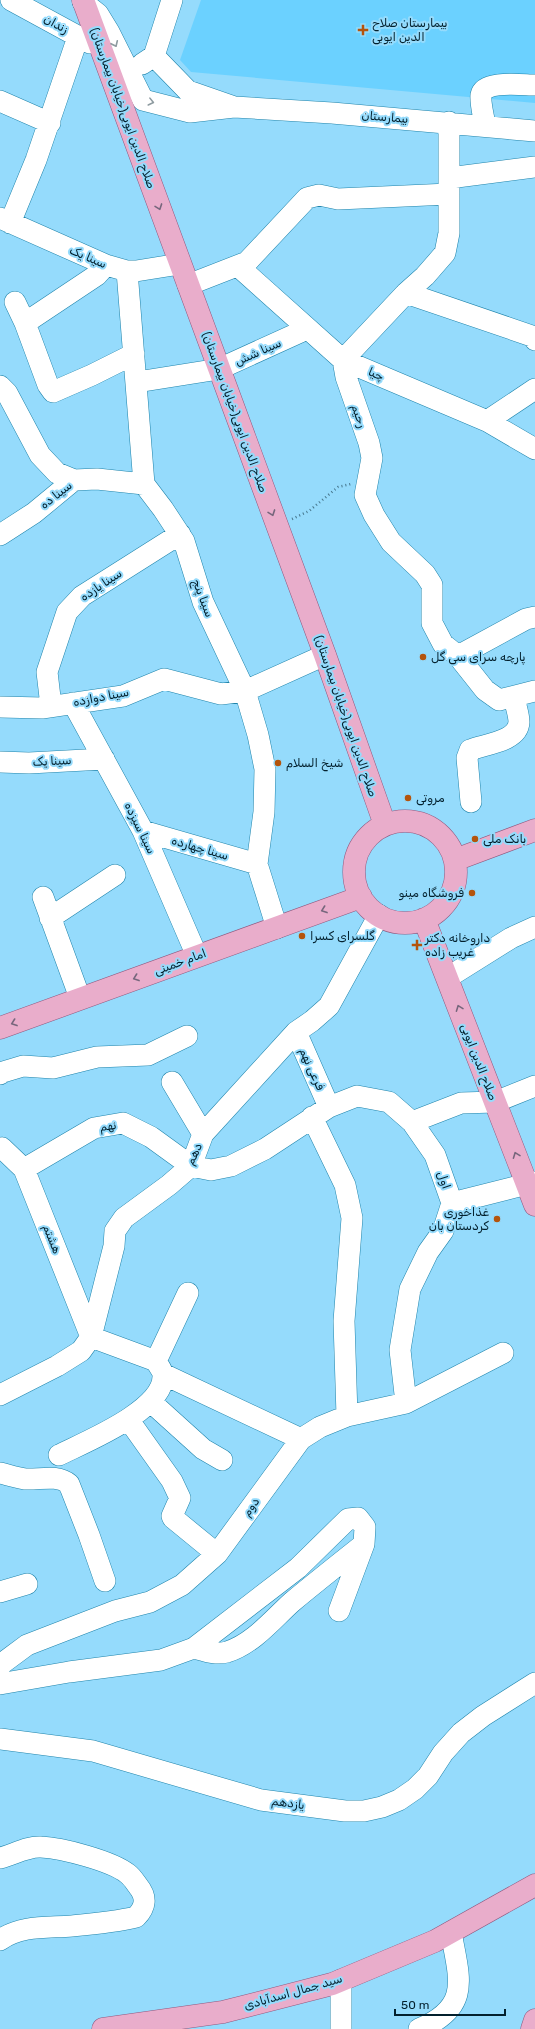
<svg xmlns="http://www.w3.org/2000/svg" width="535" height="2029" viewBox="0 0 535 2029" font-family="Rubik,'Noto Sans Arabic',sans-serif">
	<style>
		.built { fill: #6bd1ff }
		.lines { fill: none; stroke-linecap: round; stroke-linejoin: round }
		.minor-casing { stroke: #1f84ab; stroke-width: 22 }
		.major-casing { stroke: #8f587e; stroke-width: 23 }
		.path { stroke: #47778d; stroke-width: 2.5; stroke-dasharray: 1 3; stroke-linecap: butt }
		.minor { stroke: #fff; stroke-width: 21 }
		.major { stroke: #e9adcb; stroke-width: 22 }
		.oneway { stroke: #8e9ba0 }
		.oneway2 { stroke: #76667c }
		.poi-dot { fill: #b4540c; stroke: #95dbfc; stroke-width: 1.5 }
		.labels { text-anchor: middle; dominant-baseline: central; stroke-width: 4; stroke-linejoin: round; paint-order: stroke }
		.poi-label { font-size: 12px; fill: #03202d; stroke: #95dbfc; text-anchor: start }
		.street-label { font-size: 12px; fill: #03202d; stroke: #95dbfc }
	</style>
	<rect width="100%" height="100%" fill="#95dbfc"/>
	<!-- built -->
	<path class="built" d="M 201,0 L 535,0 L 535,103 L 191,72 L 180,60 Z"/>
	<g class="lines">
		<!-- minor casing -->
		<g class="minor-casing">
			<path id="minor" d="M 11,0 L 90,43
				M 83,2 L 98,14 L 109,32 L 143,100 L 190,112 L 234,107 L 188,91 L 154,56
				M 142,64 L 154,56 L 172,0
				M 0,101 L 50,123
				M 234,107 L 332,113 L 535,131
				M 449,122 L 449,233 L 445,253 L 425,276 L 406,293 L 343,360 L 346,377 L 369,443 L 372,458 L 365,495 L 374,515 L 391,542 L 425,574 L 432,585 L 432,623 L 443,644 L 458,656 L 485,690 L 499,700 L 535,691
				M 485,126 C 484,117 480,104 481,95 C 484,80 522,85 535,85
				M 449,178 L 535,167
				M 0,218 L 106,265 L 127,271 L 136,271 L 180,264
				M 10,223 L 36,160 L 78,37
				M 239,267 L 343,360 L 487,421 L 535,449
				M 127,271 L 144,484 L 163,509 L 184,541 L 203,602 L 245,691 L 258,735 L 265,769 L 264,812 L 257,864 L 277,928
				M 188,285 L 247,262 L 307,198 L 319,195 L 338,199 L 449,194
				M 406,293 L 532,336 L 535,340
				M 15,302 L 25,323 L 48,385 L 53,392 L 92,375 L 134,354
				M 25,323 L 97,275 L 106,265
				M 137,382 L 219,369 L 307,329
				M 0,386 L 7,393 L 40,455 L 57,473 L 74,480
				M 487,421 L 535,389
				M 0,535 L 34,513 L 74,480 L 97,479 L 144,484
				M 458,656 L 526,619 L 535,617
				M 73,703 L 143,831 L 197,956
				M 51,706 L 47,672 L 67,612 L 82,596 L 180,534
				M 0,707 L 42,708 L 123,696 L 164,679 L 221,694 L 245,691 L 325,655
				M 0,762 L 29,763 L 104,759
				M 471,802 L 467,758 L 470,750 C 484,744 518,742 519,722 C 519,714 515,704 514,697
				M 143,831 L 257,864
				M 43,897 L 80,998
				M 50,918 L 115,875
				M 447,978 L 511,938 L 535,927
				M 296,1032 L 329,1107
				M 0,1074 L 3,1072 L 23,1066 L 53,1068 L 97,1057 L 148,1055 L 187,1036
				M 172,1082 L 203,1134
				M 312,1117 L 345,1185 L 352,1218 L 344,1321 L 347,1416
				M 412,1122 L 461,1103 L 495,1102 L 535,1086
				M 0,1149 L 2,1148 L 24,1169 L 91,1337 L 156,1361 C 158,1365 163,1371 163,1375 C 165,1410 85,1442 59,1455
				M 24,1169 L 94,1128 L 123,1123 L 151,1137 L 191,1166 L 211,1170 L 231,1166 L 265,1149 L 329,1107 L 357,1096 L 389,1102 L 412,1122 L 435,1155 L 452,1203 L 443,1231 L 428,1252 L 410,1289 L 400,1350 L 406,1403
				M 452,1203 L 535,1182
				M 156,1361 L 188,1293
				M 163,1374 L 301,1439
				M 0,1395 L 57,1366 L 81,1351 L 91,1337 L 114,1246 L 115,1231 L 124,1218 L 169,1185 L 191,1166 L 203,1134 L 296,1032 L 312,1021 L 329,1006 L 379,915
				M 151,1402 L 203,1449 L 222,1460
				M 128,1419 L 172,1481 L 180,1498 L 172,1516 L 173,1518 L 217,1554
				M 0,1473 C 8,1475 17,1478 25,1479 C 40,1480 57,1474 69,1484 L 89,1535 L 105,1581
				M 0,1592 L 27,1584
				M 194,1648 C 205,1651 216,1655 227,1652 C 253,1644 273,1619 292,1602 C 316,1582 340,1563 364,1544
				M 0,1665 L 27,1645 L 115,1611 L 150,1602 L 182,1585 L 217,1554 L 301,1439 L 320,1427 L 347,1416 L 406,1403 L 503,1353
				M 0,1684 L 69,1672 L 161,1660 L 194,1648 L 298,1568 L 348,1519 L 358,1518 L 365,1527 L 364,1544 L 339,1611
				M 0,1739 L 93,1751 L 261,1800 L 345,1811 L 364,1811 L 382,1807 L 399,1800 L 415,1789 L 428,1776 L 443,1753 L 461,1733 L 483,1716 L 535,1683
				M 0,1858 C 13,1855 27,1846 41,1847 C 62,1848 112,1861 128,1874 C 132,1877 135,1882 138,1886 C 147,1897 146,1907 136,1917 C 115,1922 93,1924 72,1926 C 47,1928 21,1925 0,1940
				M 341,1980 L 341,2029
				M 419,2029 C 472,2007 459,1978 451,1932"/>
		</g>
		<!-- major casing -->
		<g class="major-casing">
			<path id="major" d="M 83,0 L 325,655 L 385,825
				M354 872a51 51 0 1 1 102 0a51 51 0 1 1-102 0Z
				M 455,860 L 535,830
				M 424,919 L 535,1205
				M 0,1028 L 361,897
				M 103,2029 L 223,2012 L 332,1984 L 435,1941 L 535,1885
				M 532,2029 L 535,2020"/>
		</g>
		<!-- path -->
		<path class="path" d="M 292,519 L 309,511 L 338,487 L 351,484"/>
		<!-- minor -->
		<use href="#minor" class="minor"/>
		<!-- major -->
		<use href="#major" class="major"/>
	</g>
	<!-- one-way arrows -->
	<defs><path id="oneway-chevron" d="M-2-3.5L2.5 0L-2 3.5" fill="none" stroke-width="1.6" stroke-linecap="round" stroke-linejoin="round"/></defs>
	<g class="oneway">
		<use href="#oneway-chevron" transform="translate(115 44) rotate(65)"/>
		<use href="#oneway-chevron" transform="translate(151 102) rotate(14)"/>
	</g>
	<g class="oneway2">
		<use href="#oneway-chevron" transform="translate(159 207) rotate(70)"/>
		<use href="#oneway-chevron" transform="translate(272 513) rotate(70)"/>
		<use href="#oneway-chevron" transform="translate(324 910) rotate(160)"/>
		<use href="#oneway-chevron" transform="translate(136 978) rotate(160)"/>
		<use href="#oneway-chevron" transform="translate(459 1008) rotate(-111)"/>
		<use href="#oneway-chevron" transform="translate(14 1023) rotate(160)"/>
		<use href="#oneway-chevron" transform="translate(516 1155) rotate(-111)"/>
	</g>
	<!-- markers -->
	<g class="poi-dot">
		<path d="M361 24h4v4h4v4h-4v4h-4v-4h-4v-4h4z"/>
		<circle cx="423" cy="657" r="4"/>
		<circle cx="278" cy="763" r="4"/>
		<circle cx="408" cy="798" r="4"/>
		<circle cx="475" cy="839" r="4"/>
		<circle cx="472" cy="893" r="4"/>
		<circle cx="302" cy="936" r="4"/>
		<path d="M415 939h4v4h4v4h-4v4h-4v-4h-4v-4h4z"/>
		<circle cx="497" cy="1219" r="4"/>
	</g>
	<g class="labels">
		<!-- poi labels -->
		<g class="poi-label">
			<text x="372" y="23">بیمارستان صلاح<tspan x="372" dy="14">الدین ایوبی</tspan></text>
			<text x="431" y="657">پارچه سرای سی گل</text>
			<text x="286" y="763">شیخ السلام</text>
			<text x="416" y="798">مروتی</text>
			<text x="483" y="839">بانک ملی</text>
			<text x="464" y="893" text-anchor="end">فروشگاه مینو</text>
			<text x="310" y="936">گلسرای کسرا</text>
			<text x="425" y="938">داروخانه دکتر<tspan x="425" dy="14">غریب زاده</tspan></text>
			<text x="489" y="1212" text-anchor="end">غذاخوری<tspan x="489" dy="14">کردستان بان</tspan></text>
		</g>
		<!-- street labels -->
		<g class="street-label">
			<text transform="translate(56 24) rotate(29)">زندان</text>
			<text transform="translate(123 108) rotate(70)">صلاح الدین ایوبی(خیابان بیمارستان)</text>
			<text transform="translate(385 117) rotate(5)">بیمارستان</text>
			<text transform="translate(88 257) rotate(23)">سینا یک</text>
			<text transform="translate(258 352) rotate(-24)">سینا شش</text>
			<text transform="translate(376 374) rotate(23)">چیا</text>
			<text transform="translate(235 412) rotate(70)">صلاح الدین ایوبی(خیابان بیمارستان)</text>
			<text transform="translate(359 416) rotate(71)">رحیم</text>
			<text transform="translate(56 495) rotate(-38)">سینا ده</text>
			<text transform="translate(101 585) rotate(-34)">سینا یازده</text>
			<text transform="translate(203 598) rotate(69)">سینا پنج</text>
			<text transform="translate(101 697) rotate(-11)">سینا دوازده</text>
			<text transform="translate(346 716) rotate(71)">صلاح الدین ایوبی(خیابان بیمارستان)</text>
			<text transform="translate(52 761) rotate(-3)">سینا یک</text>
			<text transform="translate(140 828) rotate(64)">سینا سیزده</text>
			<text transform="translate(200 848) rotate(16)">سینا چهارده</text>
			<text transform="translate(180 962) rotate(-20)">امام خمینی</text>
			<text transform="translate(479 1062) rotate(69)">صلاح الدین ایوبی</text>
			<text transform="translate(312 1069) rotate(66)">فرعی نهم</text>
			<text transform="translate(108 1126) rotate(-9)">نهم</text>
			<text transform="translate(194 1154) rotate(-65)">دهم</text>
			<text transform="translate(444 1180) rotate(71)">اول</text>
			<text transform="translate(52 1239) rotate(68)">هشتم</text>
			<text transform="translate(251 1507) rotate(-54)">دوم</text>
			<text transform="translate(288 1803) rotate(8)">یازدهم</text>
			<text transform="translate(293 1992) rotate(-16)">سید جمال اسدآبادی</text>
		</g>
	</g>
	<!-- scale -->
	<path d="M395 2009v6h110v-6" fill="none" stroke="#03202d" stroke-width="2"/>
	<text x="401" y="2009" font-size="12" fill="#03202d" stroke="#95dbfc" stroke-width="3" paint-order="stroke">50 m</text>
</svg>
